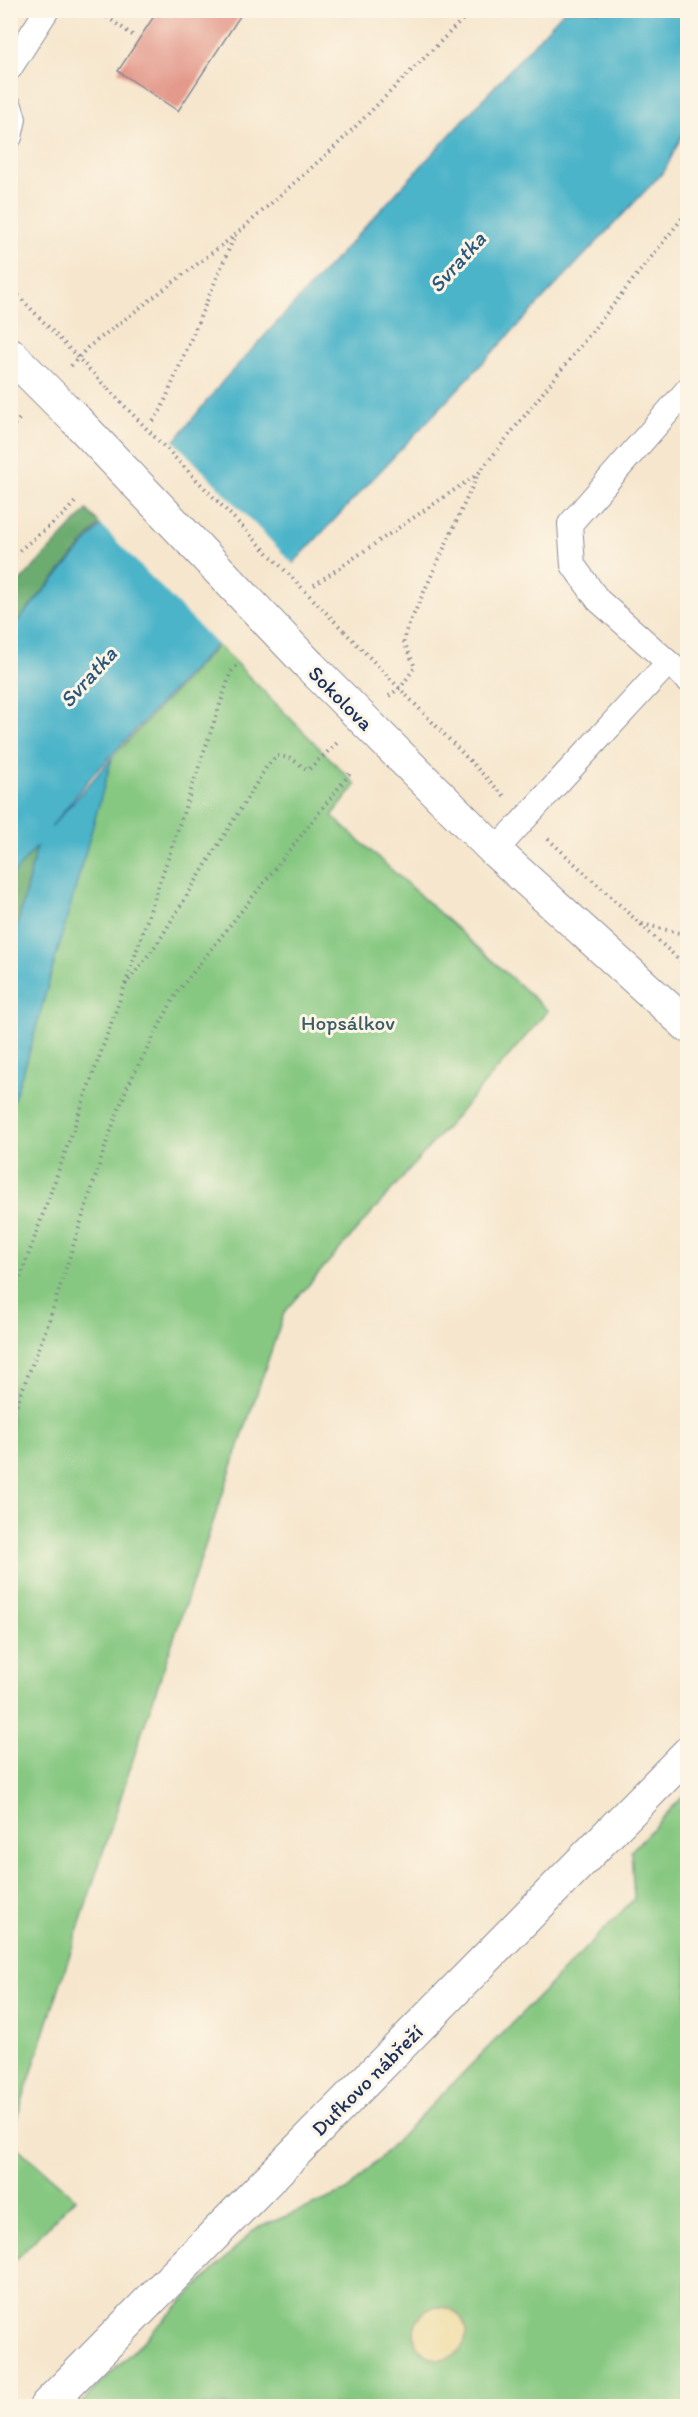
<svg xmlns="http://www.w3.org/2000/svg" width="698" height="2417" viewBox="0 0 698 2417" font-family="Itim,sans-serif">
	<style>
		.green { fill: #86c881; stroke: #507c70; stroke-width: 1.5 }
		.forest { fill: #6cac6f; stroke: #446e66; stroke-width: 1.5 }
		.sand { fill: #eeda9e; stroke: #84847e; stroke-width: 1.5 }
		.water { fill: #4bb4c9; stroke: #337294; stroke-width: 1.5 }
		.pier { fill: #f6e6cd }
		.building { fill: #e3998b }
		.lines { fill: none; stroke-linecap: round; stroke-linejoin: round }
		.service-casing { stroke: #888a96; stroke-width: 26 }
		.minor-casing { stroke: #888a96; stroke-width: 35 }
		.tertiary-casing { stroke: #888a96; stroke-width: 35 }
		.path { stroke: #888a96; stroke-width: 4; stroke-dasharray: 1.5 4.5; stroke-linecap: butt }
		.service { stroke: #fff; stroke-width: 24 }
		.minor { stroke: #fff; stroke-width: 33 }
		.tertiary { stroke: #fff; stroke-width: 33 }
		.tertiary-bridge-casing { stroke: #888a96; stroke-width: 35; stroke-linecap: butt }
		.path-bridge { stroke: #888a96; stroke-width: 4; stroke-dasharray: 1.5 4.5; stroke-linecap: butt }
		.tertiary-bridge { stroke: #fff; stroke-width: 33 }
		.labels { text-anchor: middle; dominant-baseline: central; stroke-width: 6; stroke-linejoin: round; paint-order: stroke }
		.street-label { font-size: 21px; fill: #1b2f5e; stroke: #fcf5e5 }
		.park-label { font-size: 21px; fill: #3b5d68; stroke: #fcf5e5 }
		.water-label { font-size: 22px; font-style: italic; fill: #29577e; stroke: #fcf5e5 }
	</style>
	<rect width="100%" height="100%" fill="#fcf5e5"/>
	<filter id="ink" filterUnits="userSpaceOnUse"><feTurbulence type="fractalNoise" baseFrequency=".0167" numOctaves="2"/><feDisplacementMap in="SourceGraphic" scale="12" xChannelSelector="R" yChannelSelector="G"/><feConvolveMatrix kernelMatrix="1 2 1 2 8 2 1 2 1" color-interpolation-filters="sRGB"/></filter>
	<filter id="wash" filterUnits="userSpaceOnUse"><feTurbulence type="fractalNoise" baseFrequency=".008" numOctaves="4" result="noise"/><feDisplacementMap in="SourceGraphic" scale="24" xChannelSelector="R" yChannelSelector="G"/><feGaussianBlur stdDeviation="1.35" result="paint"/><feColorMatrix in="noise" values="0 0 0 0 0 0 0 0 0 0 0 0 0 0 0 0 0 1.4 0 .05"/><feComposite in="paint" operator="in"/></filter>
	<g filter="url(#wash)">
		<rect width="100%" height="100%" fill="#f6e6cd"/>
		<!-- green -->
		<path class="green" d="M 218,645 L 356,785 L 332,816 L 548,1011 L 284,1313 L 141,1735 L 11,2136 L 11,877 L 112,758 Z
			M 687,1792 L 687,2406 L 78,2406 L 255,2229 L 347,2191 L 634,1899 L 631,1851 Z
			M 11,2142 L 75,2198 L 11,2265 Z"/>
		<!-- forest -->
		<path class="forest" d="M 87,510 L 100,524 L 11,629 L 11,591 Z
			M 37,845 L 12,947 L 11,949 L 11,877 Z"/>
		<!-- sand -->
		<path class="sand" d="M414 2333a26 26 0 1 1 52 0a26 26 0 1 1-52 0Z"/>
		<!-- water -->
		<path class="water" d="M 564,11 L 687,11 L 687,125 L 665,170 L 90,778 L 51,827 L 112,758 L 27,1060 L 11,1107 L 11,952 L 37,846 L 11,877 L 11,629 L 174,442 L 223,381 Z"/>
		<!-- pier -->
		<path class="pier" d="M 172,439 L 296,567 L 220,648 L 98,522 Z"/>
		<g id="blocks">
			<!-- building -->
			<path class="building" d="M 158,10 L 244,10 L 178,111 L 118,71 Z"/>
		</g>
	</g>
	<g filter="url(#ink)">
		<use href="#blocks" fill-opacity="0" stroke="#888a96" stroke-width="1.5"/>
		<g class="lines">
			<!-- service casing -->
			<g class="service-casing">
				<path id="service" d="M 10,68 L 47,10
					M 10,106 L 14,119 L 10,137
					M 688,389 L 570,524 L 573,565 L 598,600 L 688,680
					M 495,851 L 668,663"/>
			</g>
			<!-- minor casing -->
			<g class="minor-casing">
				<path id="minor" d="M 46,2406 L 688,1753"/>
			</g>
			<!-- tertiary casing -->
			<g class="tertiary-casing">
				<path id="tertiary" d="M 10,354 L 76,420
					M 309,665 L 495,851 L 688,1026"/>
			</g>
			<!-- path -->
			<path class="path" d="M 97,10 L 134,36
				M 10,287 L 108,389
				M 71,366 L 87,348 L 234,236 L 335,147 L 472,10
				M 153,421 L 161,410 L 234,237
				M 10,429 L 22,416
				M 10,558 L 63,515 L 77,500
				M 314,585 L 478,474
				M 344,631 L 504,796
				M 389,696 L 401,687 L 415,667 L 404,642 L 406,631 L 478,474 L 688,211
				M 548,839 L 688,968
				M 642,924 L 688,935
				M 125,985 L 157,944 L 267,766 L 277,756 L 290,758 L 308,770 L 337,743
				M 10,1306 L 125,985 L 231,672 L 237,665
				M 10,1421 L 48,1324 L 107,1141 L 127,1087 L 146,1051 L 176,994 L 351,772"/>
			<!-- service -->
			<use href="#service" class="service"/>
			<!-- minor -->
			<use href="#minor" class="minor"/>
			<!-- tertiary -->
			<use href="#tertiary" class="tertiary"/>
			<!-- tertiary-bridge casing -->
			<g class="tertiary-bridge-casing">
				<path id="tertiary-bridge" d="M 76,420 L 309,665"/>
			</g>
			<!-- path-bridge -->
			<path class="path-bridge" d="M 108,389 L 344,631"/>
			<!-- tertiary-bridge -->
			<use href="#tertiary-bridge" class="tertiary-bridge"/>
		</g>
	</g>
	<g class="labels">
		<!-- street labels -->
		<g class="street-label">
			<text transform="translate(341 698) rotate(45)">Sokolova</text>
			<text transform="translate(367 2080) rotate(-45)">Dufkovo nábřeží</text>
		</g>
		<!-- park labels -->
		<g class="park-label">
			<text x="348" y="1022">Hopsálkov</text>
		</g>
		<!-- water labels -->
		<g class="water-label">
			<text transform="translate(457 262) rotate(-48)">Svratka</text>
			<text transform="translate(88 677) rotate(-48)">Svratka</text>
		</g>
	</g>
	<!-- margin -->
	<rect width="698" height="2417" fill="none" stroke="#fcf5e5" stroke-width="36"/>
</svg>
